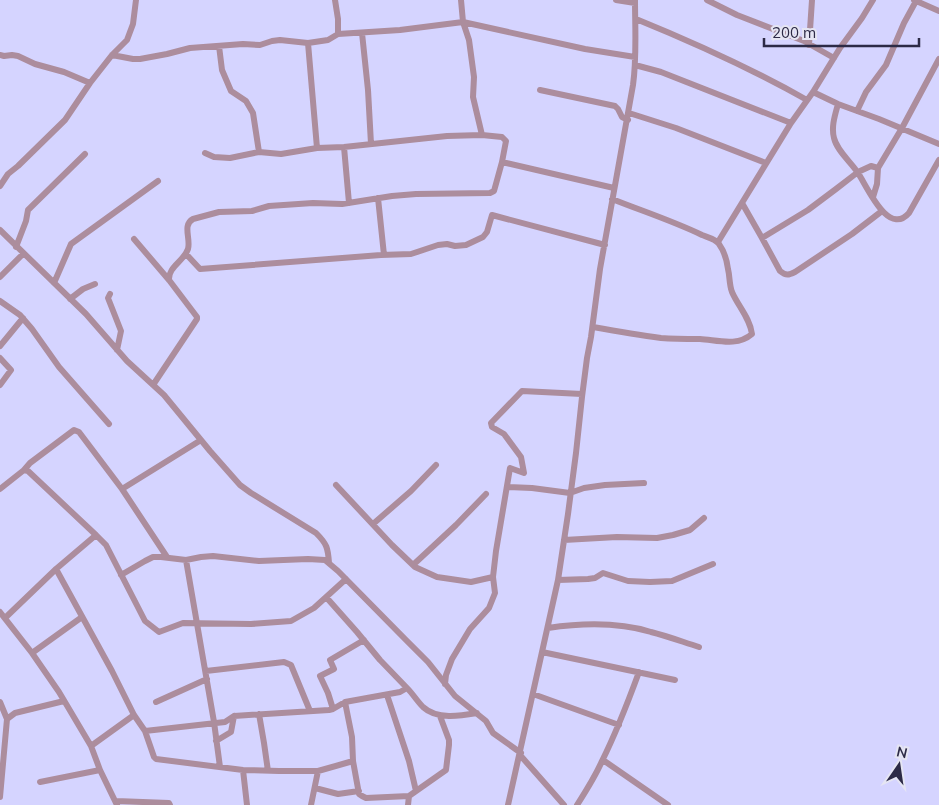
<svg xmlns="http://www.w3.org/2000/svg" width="939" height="805" viewBox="0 0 939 805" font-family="Mulish,sans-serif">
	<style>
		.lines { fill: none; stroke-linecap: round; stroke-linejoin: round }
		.minor { stroke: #ac8d9d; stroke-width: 6 }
	</style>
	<rect width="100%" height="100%" fill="#d5d4ff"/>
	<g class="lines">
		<!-- minor -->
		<path class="minor" d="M 335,0 L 338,19 L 338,34
			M 461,0 L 463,22 L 469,40 L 474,77 L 473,97 L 482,135
			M 616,0 L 635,3
			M 707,0 L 737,15 L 804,41 L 834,58
			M 914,0 L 939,11
			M 636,19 C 695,43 752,69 807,100
			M 362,33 L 368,90 L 371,144
			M 308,43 L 317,148
			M 809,45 L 812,0
			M 219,46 L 222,70 L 231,91 L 246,101 L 253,113 L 259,152
			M 0,55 L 4,56 L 12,55 L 18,56 L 35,64 L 64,72 L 90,83
			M 112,55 L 133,59 L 140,59 L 167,54 L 190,48 L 243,44 L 260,45 L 272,41 L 280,40 L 308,43 L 328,40 L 338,34 L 400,30 L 463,22 L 585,49 L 635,57
			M 635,65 L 661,72 L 791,123
			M 540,90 L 615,106 L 618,109 L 622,117 L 628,120
			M 813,92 L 838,104 L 879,119 L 939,144
			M 838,104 C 835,115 831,127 834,138 C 837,151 851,162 858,173 C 867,186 888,237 909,213 L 939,160
			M 857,111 L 866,92 L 886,65 L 904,23 L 916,1
			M 629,113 L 676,128 L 766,163
			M 344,147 L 349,203
			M 502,162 L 614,188
			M 0,186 L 8,174 L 18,166 L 65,120 L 90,83 L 112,55 L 127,40 L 133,24 L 136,0
			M 873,197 L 877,184 L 878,168
			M 378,198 L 384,255
			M 742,203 L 762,238 L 808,210 L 836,189 L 858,172 L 871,166 L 878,168 L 902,128 L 939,59
			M 0,230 L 86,314 L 127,361 L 164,395 L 210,451 L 240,485 L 251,493 L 316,533 C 327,544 328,548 329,563
			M 762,238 L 780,271 C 786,276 789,275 795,272 L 852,234 L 882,211
			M 134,239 L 169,280 L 197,317 L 197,319 L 153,385
			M 718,242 L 791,123 L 813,92 L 840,48 L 862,18 L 873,0
			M 16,247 L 26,221 L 28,210 L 85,154
			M 186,254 L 200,269 L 381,255 L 411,254 L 438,245 L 447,244 L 455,246 L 466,245 L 483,237 L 487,232 L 492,215 L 605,245
			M 0,277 L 23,254
			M 169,280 C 168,267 184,261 188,249 C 191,239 182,225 193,219 L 219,212 L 252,211 L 269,206 L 313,203 L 342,204 L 392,196 L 416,194 L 490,193 L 494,191 L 502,162 L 506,141 L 502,137 L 482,135 L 447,136 L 344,147 L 317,148 L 281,154 L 259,152 L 230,158 L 214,157 L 205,153
			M 54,283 L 71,244 L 158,181
			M 110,294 L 108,298 L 121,331 L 117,350
			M 70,299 L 83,289 L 95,284
			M 0,301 L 20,315 L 32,329 L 59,367 L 109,424
			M 593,327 C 615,331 638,335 661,338 C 674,339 687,339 700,339 C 717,340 737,347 752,334 C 750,318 738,306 732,292 C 729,284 730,277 728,269 C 727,261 724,251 719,244 C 716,239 707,237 702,235 C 673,221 642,211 612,199
			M 0,346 L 23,318
			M 0,358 L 11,370 L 0,385
			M 24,470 L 30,463 L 74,430 L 79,432 L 122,489
			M 336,485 L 392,545 L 415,567 L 437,577 L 471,582 L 493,577
			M 507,487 L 532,488 L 570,493 L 584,488 L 605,485 L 644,483
			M 0,489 L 24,470 L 28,471 L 96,535 L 106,545 L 145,621 L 159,632 L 183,623 L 251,624 L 291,621 L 314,608 L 346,579
			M 373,524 L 411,491 L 436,465
			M 564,540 L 617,537 L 657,538 L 673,535 L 690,530 L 704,518
			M 167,557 L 122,489 L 201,440
			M 186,560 L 214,722 L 220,767
			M 413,565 L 456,525 L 486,494
			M 56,569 L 112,671 L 134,715 L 145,731 L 154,757 L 156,759 L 243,770 L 279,771 L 318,771 L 353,761
			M 121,575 L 145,561 L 153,557 L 161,557 L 186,560 L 201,557 L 213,556 L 259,561 L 308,559 L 325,560 L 338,571 L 405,639 L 428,662 L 455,696 L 486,721 L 493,733 L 521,753
			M 558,580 L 588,579 L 595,578 L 603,573 L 628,581 L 650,582 L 672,581 L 713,564
			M 326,597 L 357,632 L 380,660 L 407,688
			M 0,612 L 32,653 L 59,692 L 91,746 L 100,770 L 117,805
			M 5,618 L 56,569 L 96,535
			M 548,628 C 582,623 618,622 651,632 C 667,636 683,642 699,647
			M 542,652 L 675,680
			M 32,653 L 82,617
			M 206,671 L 284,662 L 291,665 L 310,711
			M 445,684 L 446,675 L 452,659 L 470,629 L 489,608 L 495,593 L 493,577 L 496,551 L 510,468 L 524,473 L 521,457 L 504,434 L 492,427 L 491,423 L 522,391 L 582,394
			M 533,694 L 619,725
			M 387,695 L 409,761 L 416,791
			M 0,702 L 7,719
			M 156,702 L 207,679
			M 345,702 L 352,737 L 353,761 L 359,794 L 362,796 L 366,798 L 409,796 L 408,805
			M 333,709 L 328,693 L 320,676 L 334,669 L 330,660 L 364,640
			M 259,714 L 264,743 L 268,771
			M 145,731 L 225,722 L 234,716
			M 216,741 L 231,732 L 234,716 L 329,710 L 333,709 L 345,702 L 400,692 L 407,688 C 413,694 417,701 423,707 C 437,720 460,716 477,713
			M 91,746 L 134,715
			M 520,755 L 564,805
			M 603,760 L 668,805
			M 243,770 L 247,805
			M 40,782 L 100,770
			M 315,788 L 338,794 L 359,791
			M 409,796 L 446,770 L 449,745 L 449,740 L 440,716
			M 0,797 L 7,719 L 15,713 L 64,701
			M 116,801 L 169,803 L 170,805
			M 311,805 L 318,771
			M 508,805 L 558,580 L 568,514 L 576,453 L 582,397 L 587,358 L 591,337 L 600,269 L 633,85 C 637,57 635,29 635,0
			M 577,805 C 586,791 595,777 602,761 C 616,733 628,702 639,672"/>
	</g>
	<!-- north arrow -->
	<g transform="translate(899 765) rotate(13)" stroke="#e5e5f3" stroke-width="4" paint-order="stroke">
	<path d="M0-4L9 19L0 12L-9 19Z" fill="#2c2a46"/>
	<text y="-8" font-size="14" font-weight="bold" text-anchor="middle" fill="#2c2a46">N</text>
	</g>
	<!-- scale -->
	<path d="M764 38v8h155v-8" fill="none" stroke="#2c2a46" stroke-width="2.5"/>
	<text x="772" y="38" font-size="15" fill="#2c2a46" stroke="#e5e5f3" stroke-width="4" paint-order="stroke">200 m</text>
</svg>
